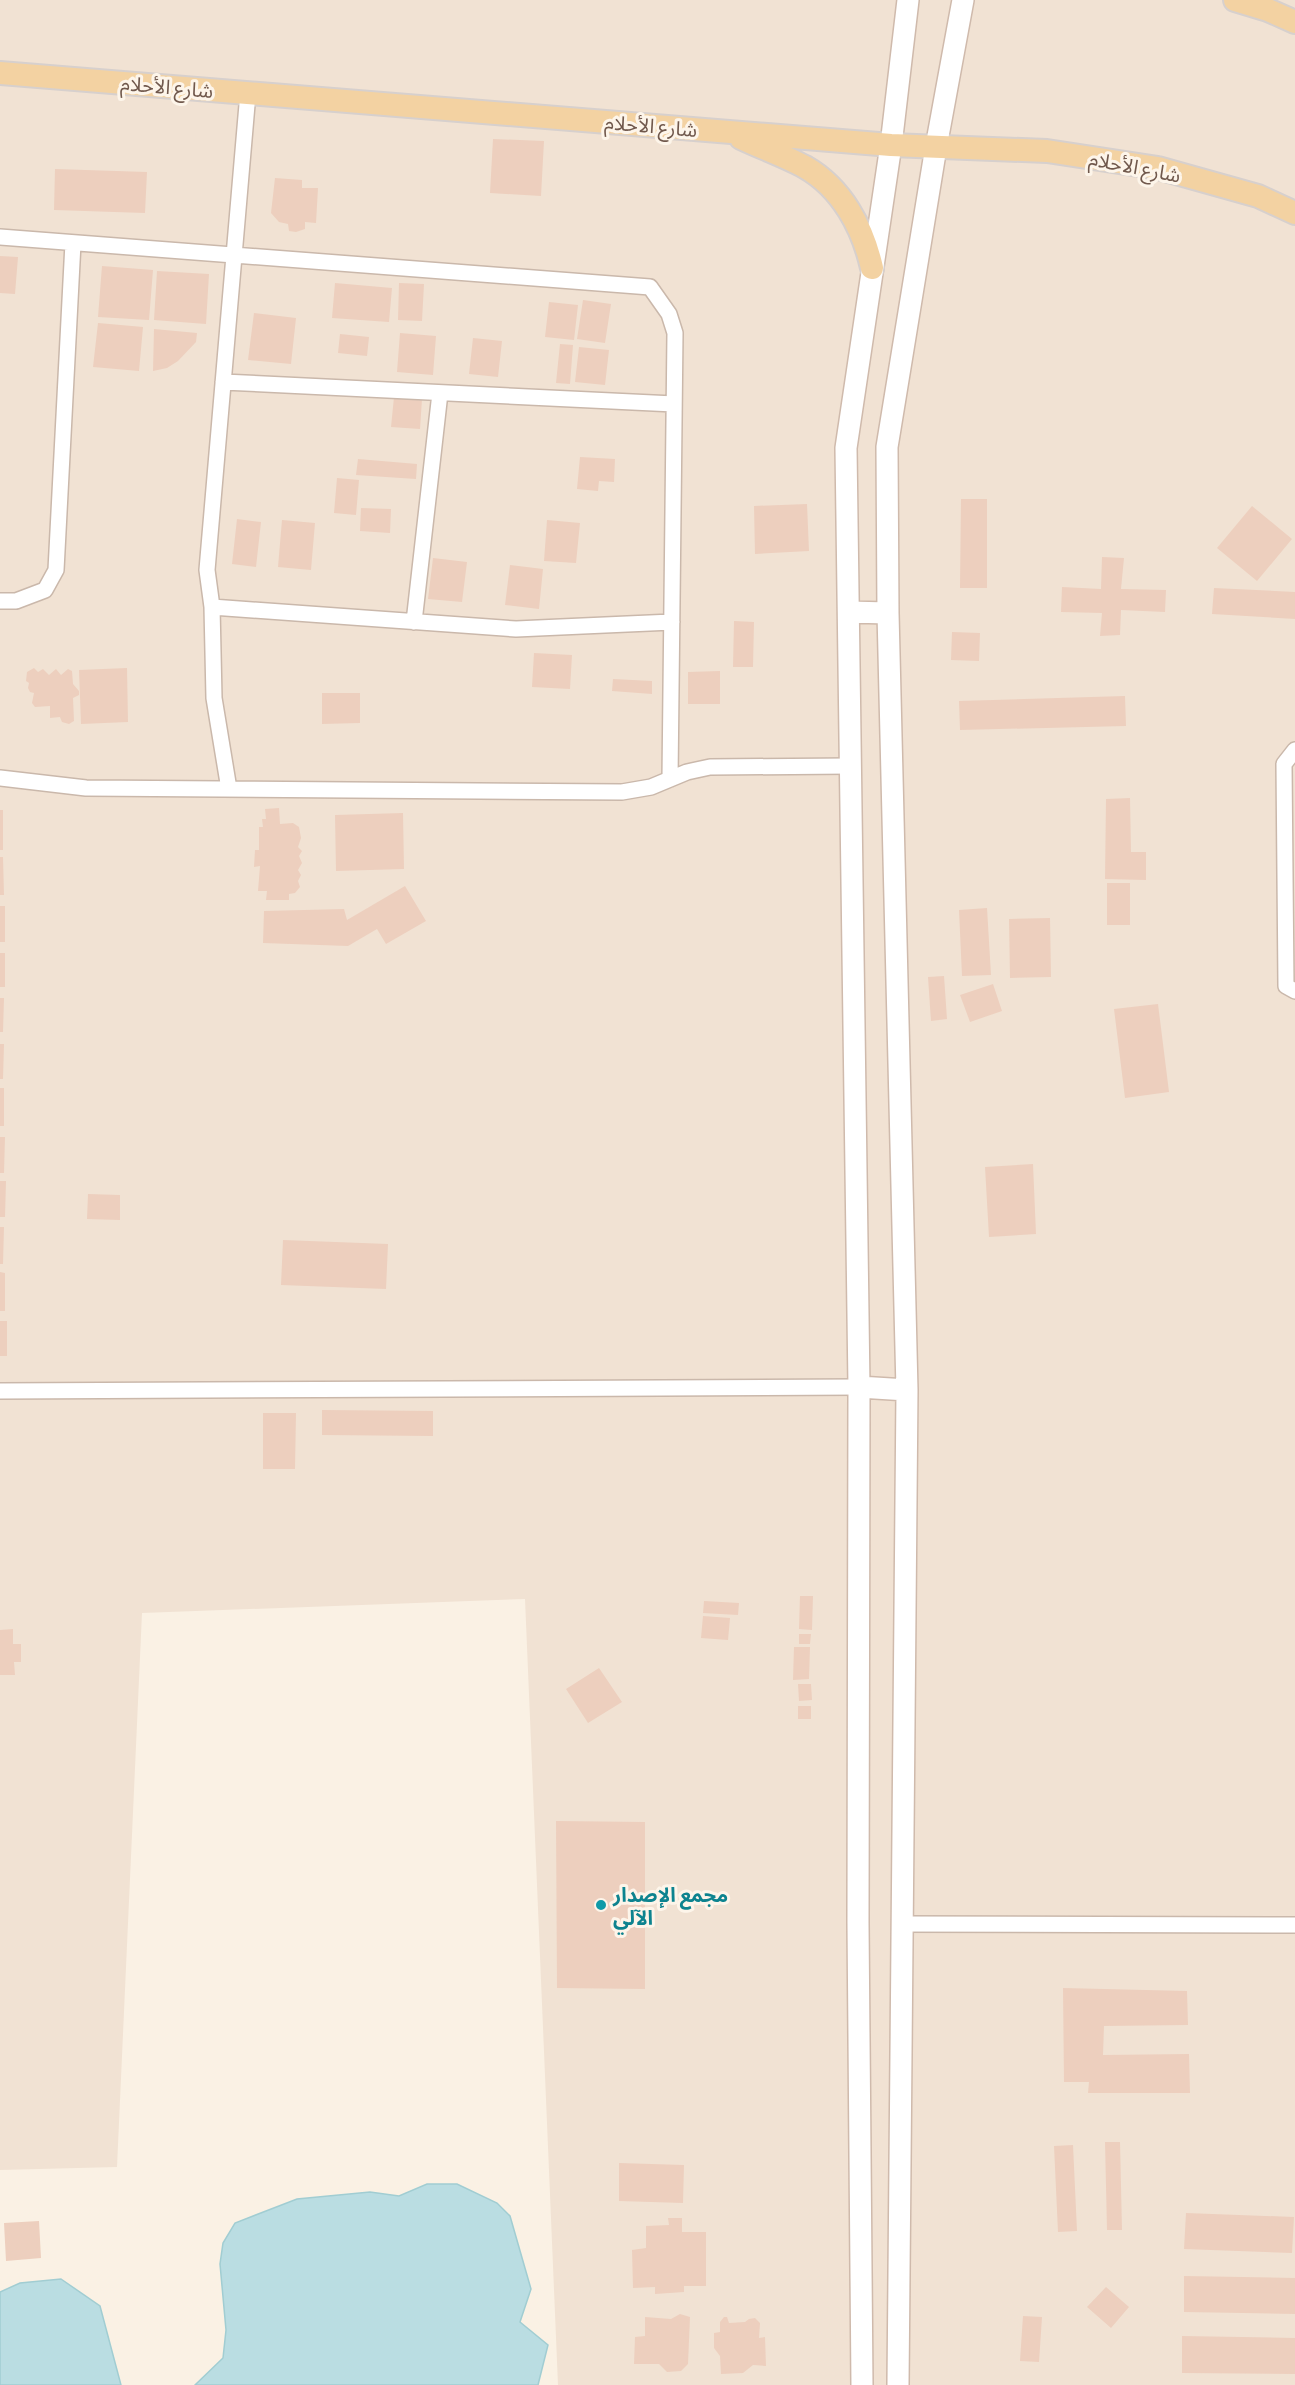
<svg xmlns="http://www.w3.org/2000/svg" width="1295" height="2385" viewBox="0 0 1295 2385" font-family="Barlow,'Noto Sans Arabic',sans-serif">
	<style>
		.residential { fill: #f1e2d3 }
		.water { fill: #badde2; stroke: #a1cdd2; stroke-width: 1.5 }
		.building { fill: #edcfbe }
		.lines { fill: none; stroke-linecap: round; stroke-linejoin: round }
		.minor-casing { stroke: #cab8ab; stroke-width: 18 }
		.secondary-casing { stroke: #cfbaac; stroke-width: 24 }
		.primary-casing { stroke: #d7d0cd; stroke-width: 26 }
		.minor { stroke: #fff; stroke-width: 15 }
		.secondary { stroke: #fff; stroke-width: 21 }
		.primary { stroke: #f3d2a2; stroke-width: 22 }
		.culture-dot { fill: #0f9aa8; stroke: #fdf5ea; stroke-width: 2 }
		.labels { text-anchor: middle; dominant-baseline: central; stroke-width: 6; stroke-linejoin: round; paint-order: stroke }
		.street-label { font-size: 20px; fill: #70584c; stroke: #fdf5ea }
		.culture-label { font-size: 20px; font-weight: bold; fill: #0d838f; stroke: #fdf5ea; text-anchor: start }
	</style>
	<rect width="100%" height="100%" fill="#faf1e4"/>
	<!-- residential -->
	<path class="residential" d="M 0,0 L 1295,0 L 1295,2385 L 558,2385 L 525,1599 L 142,1613 L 117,2167 L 0,2170 Z"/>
	<!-- water -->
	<path class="water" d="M 427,2184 L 457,2184 L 497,2203 L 510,2216 L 531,2289 L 520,2322 L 548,2345 L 538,2385 L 195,2385 L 223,2358 L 226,2330 L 220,2264 L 223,2243 L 235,2223 L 297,2199 L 370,2192 L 399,2196 Z
		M 61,2279 L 100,2306 L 121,2385 L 0,2385 L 0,2292 L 20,2283 Z"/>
	<!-- building -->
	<path class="building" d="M 493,139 L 544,141 L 541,196 L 490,193 Z
		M 55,169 L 147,172 L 145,213 L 54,210 Z
		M 275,178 L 302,180 L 302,188 L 318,188 L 316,223 L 305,222 L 305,229 L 296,232 L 289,231 L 288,224 L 279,222 L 271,213 Z
		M 0,256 L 18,257 L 15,294 L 0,293 Z
		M 102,266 L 153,270 L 149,320 L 98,317 Z
		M 157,271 L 209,274 L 206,324 L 154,320 Z
		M 335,283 L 392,288 L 389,322 L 332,318 Z
		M 399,283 L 424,284 L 422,321 L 398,320 Z
		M 583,300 L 611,304 L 605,343 L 577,339 Z
		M 549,302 L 578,305 L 574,340 L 545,337 Z
		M 254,313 L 296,318 L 291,364 L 248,360 Z
		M 98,323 L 143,327 L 139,371 L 93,367 Z
		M 154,329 L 197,333 L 196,342 L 178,361 L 167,368 L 153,371 Z
		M 400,333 L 436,336 L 433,375 L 397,372 Z
		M 340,334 L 369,337 L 367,356 L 338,353 Z
		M 473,338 L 502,341 L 498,377 L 469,374 Z
		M 560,344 L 573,345 L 570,384 L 556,383 Z
		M 579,347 L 609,350 L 605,385 L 575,382 Z
		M 394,397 L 422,399 L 420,429 L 391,427 Z
		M 580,457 L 615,459 L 614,482 L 599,481 L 598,491 L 577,489 Z
		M 358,459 L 417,464 L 416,479 L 356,475 Z
		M 337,478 L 359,480 L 356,515 L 334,513 Z
		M 961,499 L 987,499 L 987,588 L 960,588 Z
		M 807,504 L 809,551 L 755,554 L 754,506 Z
		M 1252,506 L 1292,539 L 1257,581 L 1217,548 Z
		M 361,508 L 391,509 L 390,533 L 360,531 Z
		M 237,519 L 261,522 L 256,567 L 232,564 Z
		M 282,520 L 315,523 L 311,570 L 278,567 Z
		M 547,520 L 580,523 L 576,563 L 544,561 Z
		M 1102,557 L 1124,558 L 1121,589 L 1166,590 L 1165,612 L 1121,610 L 1120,635 L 1100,636 L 1102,613 L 1061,612 L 1062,587 L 1101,589 Z
		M 433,558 L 467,562 L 462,602 L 428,599 Z
		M 510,565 L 543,569 L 539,609 L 505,605 Z
		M 1214,588 L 1295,592 L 1295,619 L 1212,614 Z
		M 734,621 L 754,622 L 753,667 L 733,667 Z
		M 952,632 L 980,633 L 979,661 L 951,660 Z
		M 534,653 L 572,655 L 570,689 L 532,687 Z
		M 34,668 L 38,672 L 43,669 L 49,675 L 56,669 L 61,675 L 68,669 L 72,671 L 73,684 L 79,691 L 79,695 L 73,698 L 74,721 L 69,724 L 62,722 L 60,717 L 50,718 L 50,706 L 35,707 L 32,703 L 34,693 L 30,692 L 28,688 L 29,683 L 26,681 L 27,672 Z
		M 127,668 L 128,722 L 81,724 L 79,670 Z
		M 720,671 L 720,704 L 688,704 L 688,672 Z
		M 613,679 L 652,681 L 652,694 L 612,691 Z
		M 322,693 L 360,693 L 360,723 L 322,724 Z
		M 1125,696 L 1126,726 L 960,730 L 959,701 Z
		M 1130,798 L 1131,852 L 1146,852 L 1146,880 L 1105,879 L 1106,799 Z
		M 279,808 L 280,824 L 293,823 L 299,827 L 301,838 L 298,847 L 302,851 L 299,856 L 302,863 L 298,870 L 301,875 L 298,881 L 300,887 L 295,893 L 289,894 L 289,900 L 266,900 L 267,891 L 258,891 L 260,866 L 254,867 L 255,850 L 259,850 L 259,827 L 263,827 L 262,819 L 266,819 L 265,809 Z
		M 0,810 L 3,810 L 3,850 L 0,850 Z
		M 403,813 L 404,869 L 336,871 L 335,815 Z
		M 0,857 L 3,857 L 4,895 L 0,895 Z
		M 1107,883 L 1130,883 L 1130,925 L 1107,925 Z
		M 405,886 L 426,921 L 386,944 L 377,929 L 348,946 L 263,943 L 264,911 L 344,909 L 347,920 Z
		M 0,906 L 5,906 L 5,942 L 0,942 Z
		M 987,908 L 991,975 L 962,976 L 959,910 Z
		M 1050,918 L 1051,977 L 1010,978 L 1009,919 Z
		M 0,953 L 5,953 L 5,987 L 0,987 Z
		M 944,976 L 947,1019 L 931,1021 L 928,977 Z
		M 993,984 L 1002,1011 L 970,1022 L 960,995 Z
		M 0,998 L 4,998 L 3,1032 L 0,1032 Z
		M 1158,1004 L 1169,1092 L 1125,1098 L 1114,1009 Z
		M 0,1044 L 4,1044 L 3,1079 L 0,1079 Z
		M 0,1088 L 4,1088 L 4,1126 L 0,1126 Z
		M 0,1137 L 5,1137 L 4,1173 L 0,1173 Z
		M 1033,1164 L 1036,1234 L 989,1237 L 985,1167 Z
		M 0,1181 L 6,1181 L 5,1217 L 0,1217 Z
		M 88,1194 L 120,1195 L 120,1220 L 87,1219 Z
		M 0,1227 L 4,1227 L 3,1264 L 0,1264 Z
		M 283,1240 L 388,1244 L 386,1289 L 281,1285 Z
		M 0,1272 L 5,1273 L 5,1311 L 0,1311 Z
		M 0,1321 L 7,1321 L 7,1356 L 0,1356 Z
		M 322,1410 L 433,1411 L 433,1436 L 322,1435 Z
		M 263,1413 L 296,1413 L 295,1469 L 263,1469 Z
		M 800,1596 L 813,1596 L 812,1630 L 799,1629 Z
		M 704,1601 L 739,1603 L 738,1615 L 703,1613 Z
		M 703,1616 L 730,1618 L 728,1640 L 701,1638 Z
		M 13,1629 L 13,1644 L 21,1644 L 21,1662 L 14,1662 L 15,1675 L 0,1675 L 0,1630 Z
		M 799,1634 L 811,1634 L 810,1644 L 799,1644 Z
		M 794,1647 L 810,1647 L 809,1679 L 793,1680 Z
		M 599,1668 L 622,1702 L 588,1723 L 566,1689 Z
		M 798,1684 L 811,1684 L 812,1700 L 799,1701 Z
		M 798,1706 L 811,1706 L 811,1719 L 798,1719 Z
		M 556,1821 L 645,1822 L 645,1989 L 557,1988 Z
		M 1063,1988 L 1187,1991 L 1188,2025 L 1104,2026 L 1103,2055 L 1189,2054 L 1190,2093 L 1088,2093 L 1089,2082 L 1064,2082 Z
		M 1105,2142 L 1120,2142 L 1122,2230 L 1107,2230 Z
		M 1073,2145 L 1077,2231 L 1058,2232 L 1054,2146 Z
		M 619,2163 L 684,2165 L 683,2203 L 619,2201 Z
		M 1186,2213 L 1294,2217 L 1292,2253 L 1184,2249 Z
		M 668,2218 L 682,2218 L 682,2232 L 706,2232 L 706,2286 L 684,2286 L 684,2292 L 655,2294 L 655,2287 L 633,2288 L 632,2250 L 646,2248 L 646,2226 L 669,2225 Z
		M 39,2221 L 41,2258 L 6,2261 L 4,2223 Z
		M 1184,2276 L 1295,2278 L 1295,2314 L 1184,2312 Z
		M 1106,2287 L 1129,2307 L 1111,2328 L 1087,2307 Z
		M 680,2314 L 690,2317 L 688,2364 L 681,2371 L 667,2372 L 659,2364 L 634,2364 L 635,2337 L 645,2336 L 645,2317 L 671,2319 Z
		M 1023,2316 L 1042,2317 L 1039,2362 L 1020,2361 Z
		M 724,2317 L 727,2317 L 729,2323 L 745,2322 L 749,2319 L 755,2318 L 760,2323 L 759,2338 L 765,2337 L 766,2366 L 753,2365 L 743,2373 L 721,2374 L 720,2356 L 714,2348 L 714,2333 L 720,2332 L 720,2322 Z
		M 1182,2336 L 1295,2338 L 1295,2374 L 1182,2373 Z"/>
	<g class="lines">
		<!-- minor casing -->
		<g class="minor-casing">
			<path id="minor" d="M 0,237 L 650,287 L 669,314 L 675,333 L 670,779
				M 223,382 L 674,404
				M 0,601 L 16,601 L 45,590 L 56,570 L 73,243
				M 212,607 L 516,629 L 672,622
				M 414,622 L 440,393
				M 1295,750 L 1284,764 L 1286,986 L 1295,991
				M 0,778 L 86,788 L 622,792 L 651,787 L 687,772 L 710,767 L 851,766
				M 229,789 L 214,698 L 212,607 L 207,570 L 248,93
				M 0,1391 L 859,1387
				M 900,1924 L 1295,1925"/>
		</g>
		<!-- secondary casing -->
		<g class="secondary-casing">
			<path id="secondary" d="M 849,612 L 888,613
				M 859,1387 L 907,1390
				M 862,2385 L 858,1923 L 859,1387 L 846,448 L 891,145 L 908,0
				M 898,2385 L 907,1390 L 888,613 L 887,447 L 936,147 L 963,0"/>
		</g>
		<!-- primary casing -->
		<g class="primary-casing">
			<path id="primary" d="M 1235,0 L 1268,10 L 1295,22
				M 0,73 L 891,145 L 1047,151 L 1158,168 L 1258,196 L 1295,213
				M 741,138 C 762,148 785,156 805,167 C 842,188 863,228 872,268"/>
		</g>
		<!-- minor -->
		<use href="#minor" class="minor"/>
		<!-- secondary -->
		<use href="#secondary" class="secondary"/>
		<!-- primary -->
		<use href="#primary" class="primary"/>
	</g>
	<!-- markers -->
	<circle class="culture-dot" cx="601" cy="1905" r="6"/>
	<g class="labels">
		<!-- street labels -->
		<g class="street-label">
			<text transform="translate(167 86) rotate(5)">شارع الأحلام</text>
			<text transform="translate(651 125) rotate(5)">شارع الأحلام</text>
			<text transform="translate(1135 166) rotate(11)">شارع الأحلام</text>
		</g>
		<!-- culture labels -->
		<g class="culture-label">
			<text x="613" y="1894">مجمع الإصدار<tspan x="613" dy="23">الآلي</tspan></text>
		</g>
	</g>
</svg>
